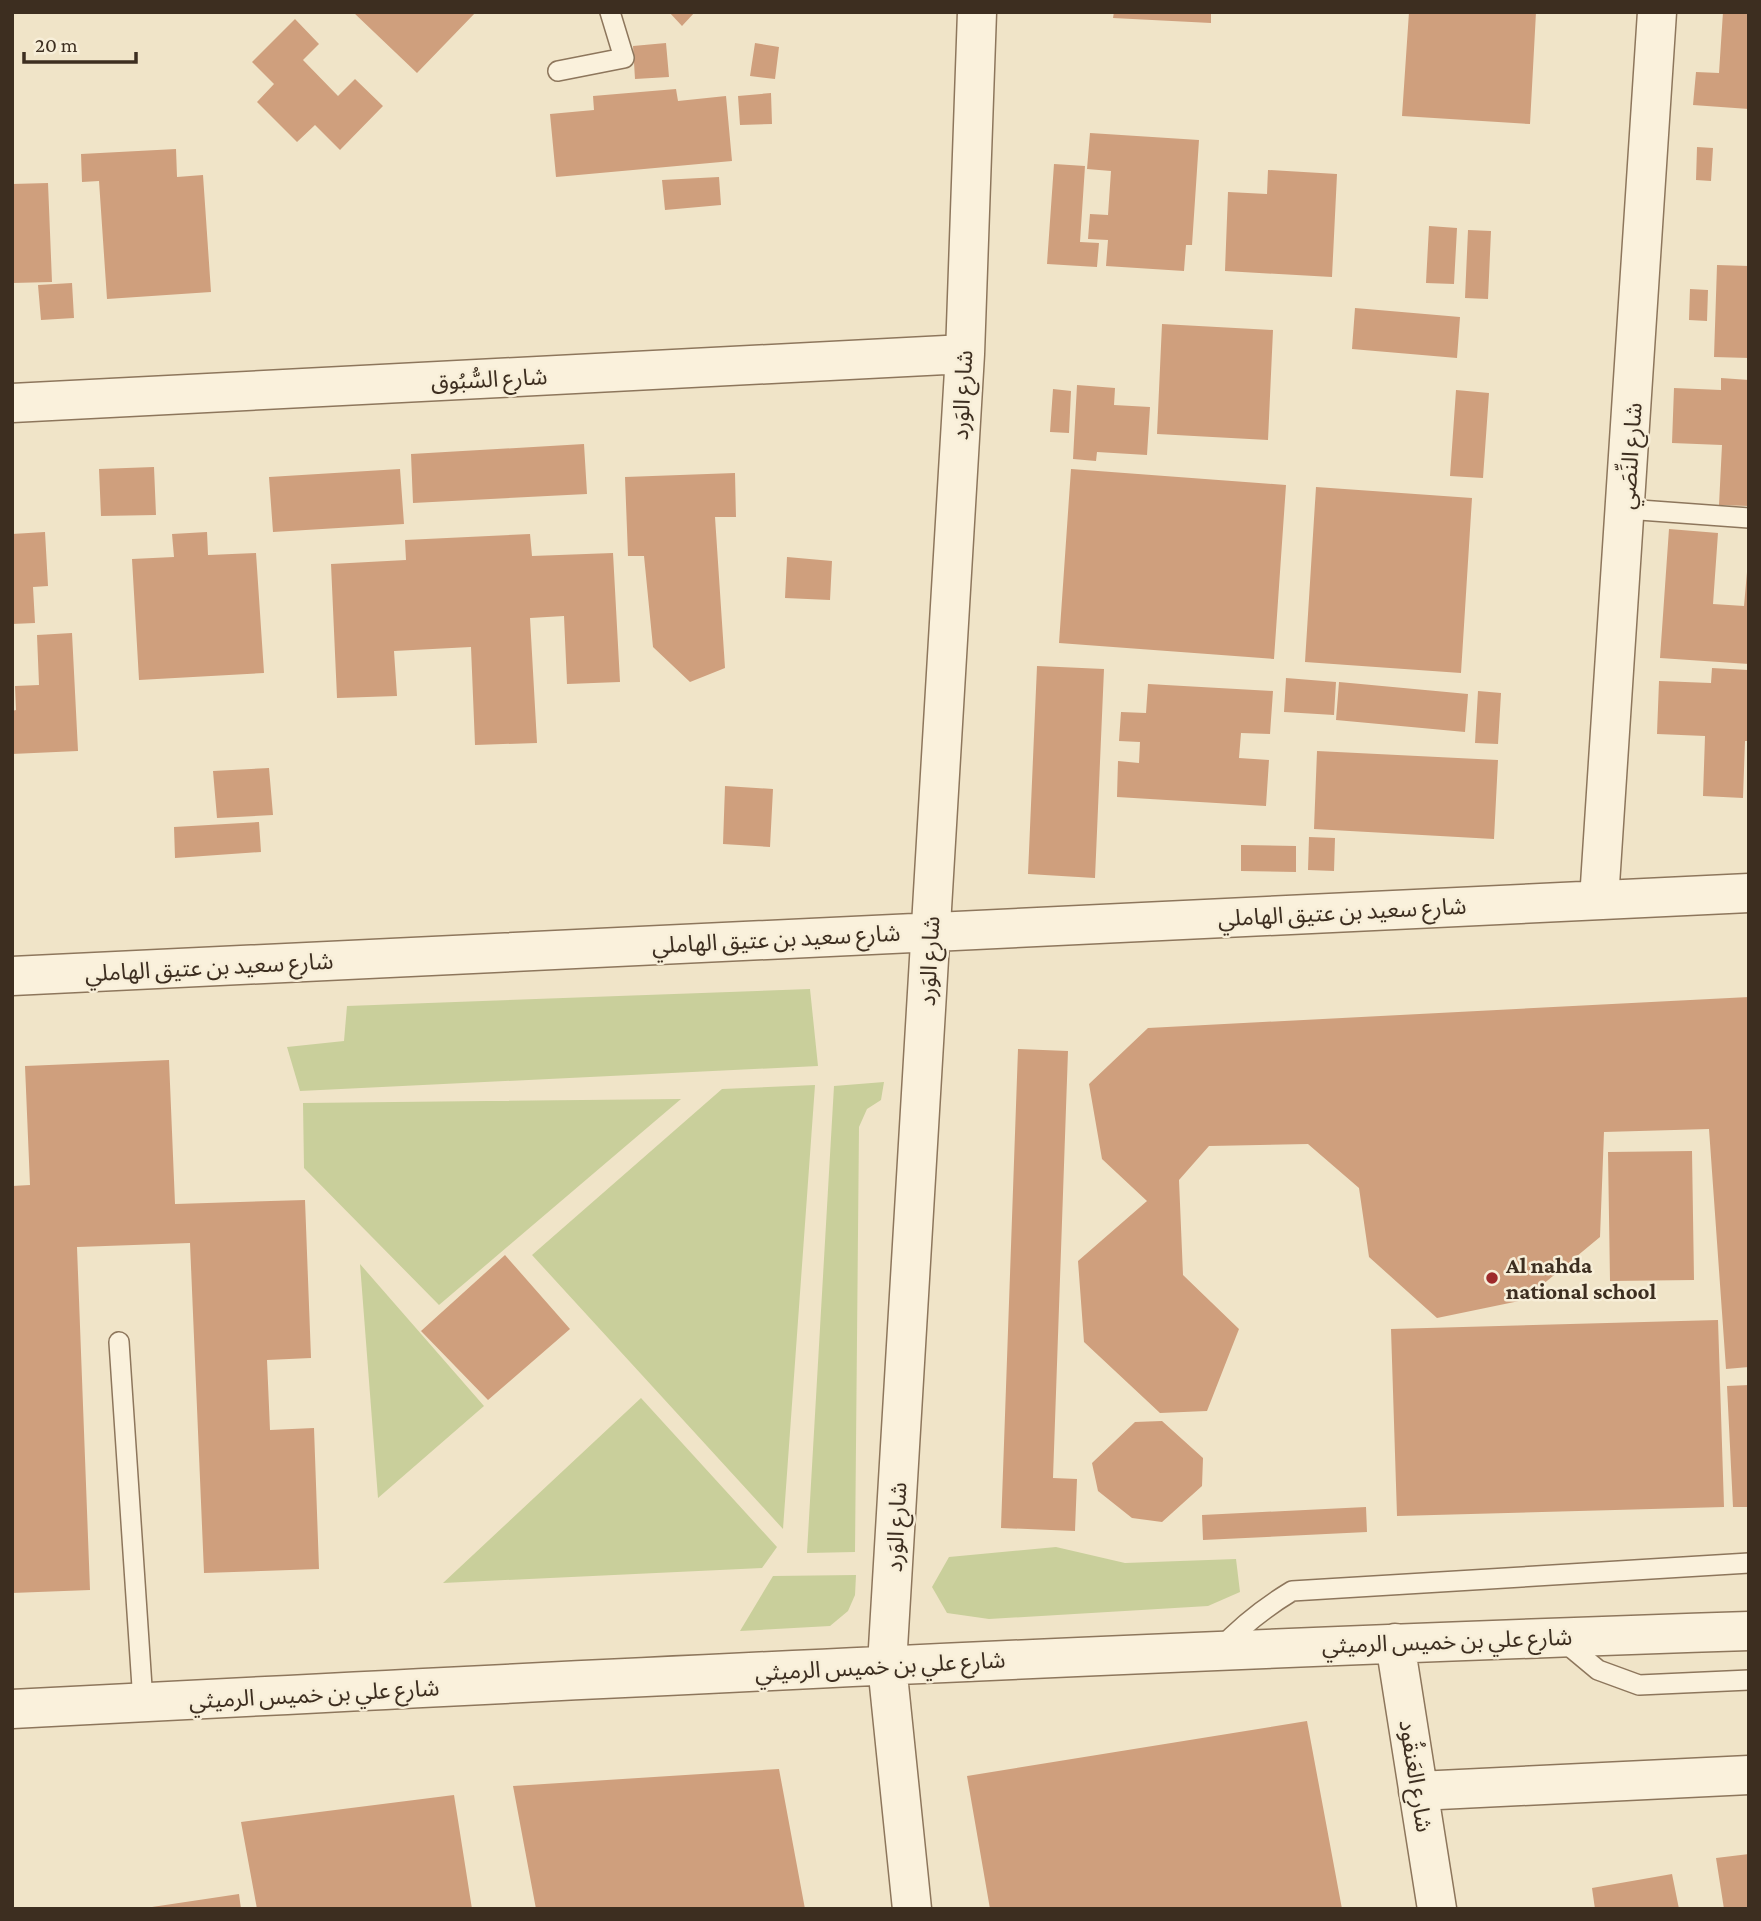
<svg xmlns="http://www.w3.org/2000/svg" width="1761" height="1921" viewBox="0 0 1761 1921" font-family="'Crimson Pro','Noto Sans Arabic',serif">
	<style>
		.green { fill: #c9cf9b }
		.building { fill: #cf9f7d }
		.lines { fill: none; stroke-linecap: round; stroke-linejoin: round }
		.lane-casing { stroke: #8d765c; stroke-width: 22 }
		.street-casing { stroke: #8d765c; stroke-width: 41 }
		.lane { stroke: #faf1dc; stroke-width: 19 }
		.street { stroke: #faf1dc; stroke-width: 38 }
		.poi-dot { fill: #9e2a2b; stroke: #f7eed8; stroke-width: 2.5 }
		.labels { text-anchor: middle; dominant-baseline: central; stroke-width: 5; stroke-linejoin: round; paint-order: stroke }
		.street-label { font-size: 23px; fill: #3d2e20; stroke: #f7eed8 }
		.poi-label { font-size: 23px; font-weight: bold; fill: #3d2e20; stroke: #f7eed8; text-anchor: start }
	</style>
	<rect width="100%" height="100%" fill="#f0e4c8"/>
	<!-- green -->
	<path class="green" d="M 810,989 L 818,1066 L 300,1091 L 287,1047 L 344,1041 L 347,1006 Z
		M 884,1082 L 881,1100 L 867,1109 L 859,1127 L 855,1552 L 807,1553 L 834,1086 Z
		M 815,1085 L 783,1529 L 532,1255 L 722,1089 Z
		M 681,1099 L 439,1305 L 304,1168 L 303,1103 Z
		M 360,1264 L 484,1406 L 378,1498 Z
		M 641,1398 L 777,1547 L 762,1568 L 443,1583 Z
		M 1056,1547 L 1125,1563 L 1236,1559 L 1240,1592 L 1208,1606 L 989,1619 L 947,1613 L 932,1587 L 949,1557 Z
		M 856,1575 L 855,1595 L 848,1611 L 830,1626 L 740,1631 L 773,1576 Z"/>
	<!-- building -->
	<path class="building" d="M 353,12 L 476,12 L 417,73 Z
		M 669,12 L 695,12 L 682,26 Z
		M 1114,12 L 1211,12 L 1211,23 L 1113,18 Z
		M 1409,12 L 1536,12 L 1530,124 L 1402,116 Z
		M 1723,12 L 1749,12 L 1749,109 L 1693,105 L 1696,72 L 1719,73 Z
		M 295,19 L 319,44 L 303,60 L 338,96 L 355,79 L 383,106 L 340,150 L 315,125 L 297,142 L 257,102 L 274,84 L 252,62 Z
		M 666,43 L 669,77 L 635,79 L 633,46 Z
		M 755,43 L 779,47 L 775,79 L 750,76 Z
		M 676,89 L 678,101 L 726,96 L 732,161 L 556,177 L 550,114 L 594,110 L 593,96 Z
		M 771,93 L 772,124 L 740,125 L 738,96 Z
		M 1090,133 L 1199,140 L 1192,245 L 1186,245 L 1184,271 L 1106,266 L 1108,240 L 1088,239 L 1090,214 L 1108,215 L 1111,171 L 1087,169 Z
		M 1697,147 L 1713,148 L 1711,181 L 1696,180 Z
		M 176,149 L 177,177 L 203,175 L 211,292 L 107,299 L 99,181 L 82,182 L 81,154 Z
		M 1054,164 L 1085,166 L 1080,242 L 1099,243 L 1097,267 L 1047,264 Z
		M 1268,170 L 1337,174 L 1332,277 L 1225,271 L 1228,192 L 1267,194 Z
		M 719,177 L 721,205 L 665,210 L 662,180 Z
		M 48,183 L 52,282 L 12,283 L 12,184 Z
		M 1429,226 L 1457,228 L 1454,284 L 1426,283 Z
		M 1468,230 L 1491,231 L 1488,299 L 1465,298 Z
		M 1717,265 L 1749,266 L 1749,358 L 1714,357 Z
		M 72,283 L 74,318 L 41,320 L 38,285 Z
		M 1690,289 L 1708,290 L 1707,321 L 1689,320 Z
		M 1355,308 L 1460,317 L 1457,358 L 1352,349 Z
		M 1162,324 L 1273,330 L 1268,440 L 1157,434 Z
		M 1721,378 L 1749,380 L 1749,506 L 1719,505 L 1722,445 L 1672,443 L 1674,388 L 1721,390 Z
		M 1077,385 L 1115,388 L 1114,405 L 1150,407 L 1147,455 L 1097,452 L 1096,461 L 1073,459 Z
		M 1053,389 L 1071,391 L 1069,433 L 1050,432 Z
		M 1456,390 L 1489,393 L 1483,478 L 1450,476 Z
		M 584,444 L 587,494 L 413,503 L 411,454 Z
		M 154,467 L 156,515 L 101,516 L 99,469 Z
		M 400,469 L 404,524 L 273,532 L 269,477 Z
		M 1071,469 L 1286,485 L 1274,659 L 1059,643 Z
		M 735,473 L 736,517 L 715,517 L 725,668 L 690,682 L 653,647 L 644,556 L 628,556 L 625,477 Z
		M 1316,487 L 1472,498 L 1461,673 L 1305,662 Z
		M 1669,529 L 1718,533 L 1713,604 L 1744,606 L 1747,572 L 1749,572 L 1749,664 L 1660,658 Z
		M 45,532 L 48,586 L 33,587 L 35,623 L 12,624 L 12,534 Z
		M 207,532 L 208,555 L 256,553 L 264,673 L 139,680 L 132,559 L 174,557 L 172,534 Z
		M 530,534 L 532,556 L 613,553 L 620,682 L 567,684 L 564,616 L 530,618 L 537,743 L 475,745 L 471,647 L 394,651 L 397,696 L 337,698 L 331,564 L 406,560 L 405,540 Z
		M 787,557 L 832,561 L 830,600 L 785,598 Z
		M 72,633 L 78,751 L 12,754 L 12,711 L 16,710 L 15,686 L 39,685 L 37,635 Z
		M 1037,666 L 1104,669 L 1095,878 L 1028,874 Z
		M 1712,668 L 1748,670 L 1749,741 L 1745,741 L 1743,798 L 1703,796 L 1705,736 L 1657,734 L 1659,681 L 1711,683 Z
		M 1286,678 L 1336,682 L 1334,715 L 1284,712 Z
		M 1339,682 L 1468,694 L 1465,732 L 1336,720 Z
		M 1148,684 L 1273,691 L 1270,734 L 1241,733 L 1239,758 L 1269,760 L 1266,806 L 1117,797 L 1118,761 L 1139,763 L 1140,742 L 1119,741 L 1121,712 L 1146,713 Z
		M 1478,691 L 1501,693 L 1498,744 L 1475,743 Z
		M 1317,751 L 1498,760 L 1494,839 L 1314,829 Z
		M 269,768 L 273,815 L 217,818 L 213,771 Z
		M 725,786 L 773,789 L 770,847 L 723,844 Z
		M 259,822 L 261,852 L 175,858 L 174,827 Z
		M 1309,837 L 1335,838 L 1334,871 L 1308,870 Z
		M 1241,845 L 1296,846 L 1296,872 L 1241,871 Z
		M 1749,997 L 1749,1367 L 1726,1369 L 1709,1129 L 1604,1132 L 1600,1237 L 1524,1300 L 1437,1318 L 1369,1257 L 1359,1188 L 1308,1144 L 1209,1146 L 1179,1180 L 1183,1275 L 1239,1329 L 1207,1411 L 1160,1413 L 1084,1342 L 1078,1261 L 1147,1201 L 1102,1159 L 1089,1084 L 1148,1028 Z
		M 1018,1049 L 1068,1051 L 1053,1478 L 1077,1479 L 1075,1531 L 1001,1528 Z
		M 169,1060 L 175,1204 L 305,1200 L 311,1358 L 267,1360 L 270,1430 L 314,1428 L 319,1569 L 204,1573 L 190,1243 L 77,1247 L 90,1590 L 12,1593 L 12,1186 L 30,1185 L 25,1066 Z
		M 1692,1151 L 1694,1280 L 1610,1281 L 1608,1152 Z
		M 505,1255 L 570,1329 L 488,1400 L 421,1331 Z
		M 1718,1320 L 1724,1507 L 1397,1516 L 1391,1329 Z
		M 1749,1385 L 1749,1507 L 1733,1507 L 1727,1386 Z
		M 1162,1421 L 1203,1458 L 1202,1486 L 1162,1522 L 1132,1518 L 1098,1491 L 1092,1463 L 1135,1422 Z
		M 1366,1507 L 1367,1532 L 1203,1540 L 1202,1515 Z
		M 1307,1721 L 1342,1909 L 990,1909 L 967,1776 Z
		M 779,1769 L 805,1909 L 536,1909 L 513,1786 Z
		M 454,1795 L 472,1909 L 257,1909 L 241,1822 Z
		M 1749,1854 L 1749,1909 L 1724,1909 L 1716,1858 Z
		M 1672,1874 L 1679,1909 L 1595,1909 L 1592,1888 Z
		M 239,1894 L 241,1909 L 152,1909 L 152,1907 Z"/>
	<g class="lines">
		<!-- lane casing -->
		<g class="lane-casing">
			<path id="lane" d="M 558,71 L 624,58 L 610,12
				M 1626,509 L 1749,518
				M 119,1342 L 143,1702
				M 1562,1640 L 1598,1670 L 1639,1685 L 1749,1680
				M 1219,1650 C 1241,1626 1264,1608 1292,1591 L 1749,1563"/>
		</g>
		<!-- street casing -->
		<g class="street-casing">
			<path id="street" d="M 12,403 L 965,354
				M 1599,900 L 1657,12
				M 12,976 L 1749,893
				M 1395,1643 L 1437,1909
				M 12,1709 C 591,1679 1170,1650 1749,1631
				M 1418,1791 L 1749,1775
				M 912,1909 L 887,1665 L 965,354 L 977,12"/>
		</g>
		<!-- lane -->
		<use href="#lane" class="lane"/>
		<!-- street -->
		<use href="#street" class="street"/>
	</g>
	<!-- markers -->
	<circle class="poi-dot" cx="1492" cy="1278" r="7"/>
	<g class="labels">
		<!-- street labels -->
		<g class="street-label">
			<text transform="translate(489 379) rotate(-3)">شارع السُّبُوق</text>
			<text transform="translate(962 395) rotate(-87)">شارع الوَرد</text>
			<text transform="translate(1630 456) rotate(-86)">شارع النِّصَي</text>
			<text transform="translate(1342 912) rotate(-3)">شارع سعيد بن عتيق الهاملي</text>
			<text transform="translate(776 939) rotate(-3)">شارع سعيد بن عتيق الهاملي</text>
			<text transform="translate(929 961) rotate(-87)">شارع الوَرد</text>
			<text transform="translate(209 967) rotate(-3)">شارع سعيد بن عتيق الهاملي</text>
			<text transform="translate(896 1527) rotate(-87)">شارع الوَرد</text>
			<text transform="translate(1447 1641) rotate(-2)">شارع علي بن خميس الرميثي</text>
			<text transform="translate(880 1666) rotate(-3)">شارع علي بن خميس الرميثي</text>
			<text transform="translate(314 1694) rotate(-3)">شارع علي بن خميس الرميثي</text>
			<text transform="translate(1416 1776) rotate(81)">شارع العَنقُود</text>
		</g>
		<!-- poi labels -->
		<g class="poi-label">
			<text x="1506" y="1265">Al nahda<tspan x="1506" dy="26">national school</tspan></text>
		</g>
	</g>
	<!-- border -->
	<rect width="1761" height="1921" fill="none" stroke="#3d2e20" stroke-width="28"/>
	<!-- scale -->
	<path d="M24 52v10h112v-10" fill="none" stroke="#3d2e20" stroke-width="3.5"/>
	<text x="35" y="52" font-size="21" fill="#3d2e20" stroke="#f7eed8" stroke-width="5" paint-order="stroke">20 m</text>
</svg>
